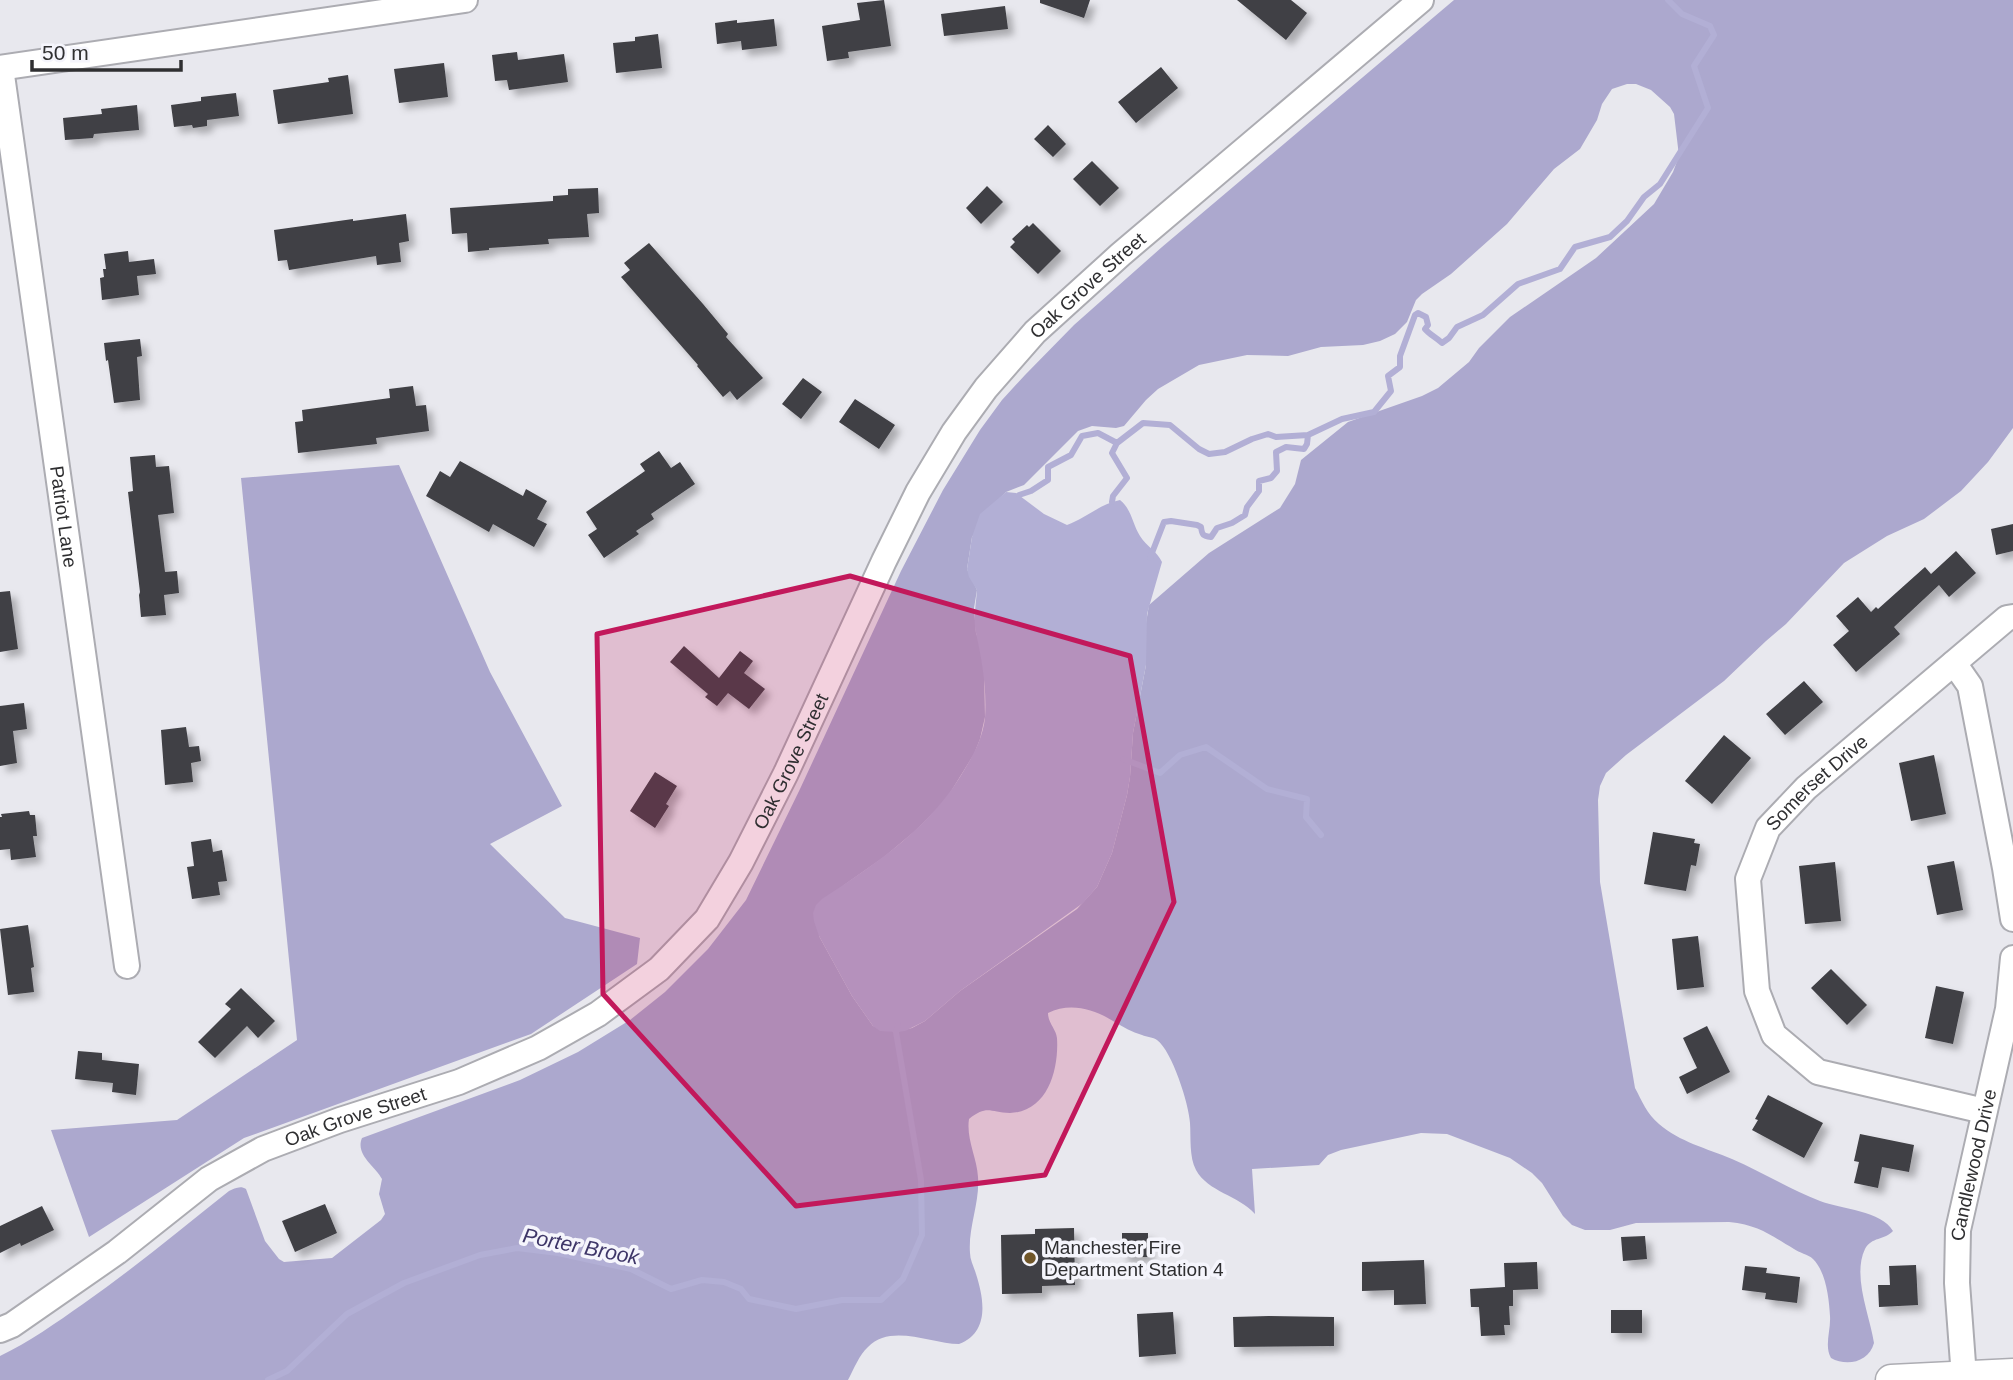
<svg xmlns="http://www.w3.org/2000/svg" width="2013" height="1380" viewBox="0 0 2013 1380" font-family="Helvetica,sans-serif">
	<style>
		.forest { fill: #aca8ce; fill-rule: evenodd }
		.water { fill: #b2afd5 }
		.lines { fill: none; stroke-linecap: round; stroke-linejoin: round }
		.stream { stroke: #b2afd5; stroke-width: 6 }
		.building { fill: #3f3f44; filter: url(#shadow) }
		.minor-casing { stroke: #acacb2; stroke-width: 28 }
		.major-casing { stroke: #acacb2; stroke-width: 33 }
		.highway-casing { stroke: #acacb2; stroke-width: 38 }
		.minor { stroke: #fff; stroke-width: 24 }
		.major { stroke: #fff; stroke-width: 30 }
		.highway { stroke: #fff; stroke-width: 35 }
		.marked { fill: #c2185b; fill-opacity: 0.2; stroke: #c2185b; stroke-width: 5; stroke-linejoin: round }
		.poi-dot { fill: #705628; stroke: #f5f5fc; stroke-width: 2.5 }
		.labels { text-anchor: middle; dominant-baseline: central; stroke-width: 7; stroke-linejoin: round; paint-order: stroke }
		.street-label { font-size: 19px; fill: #2f2f31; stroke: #f5f5fc }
		.poi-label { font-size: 19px; fill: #2f2f31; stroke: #f5f5fc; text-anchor: start }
		.water-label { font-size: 21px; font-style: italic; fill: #3e3668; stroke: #f5f5fc }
	</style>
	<defs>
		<filter id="shadow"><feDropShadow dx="6" dy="6" stdDeviation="3.5" flood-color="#0004"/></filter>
	</defs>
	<rect width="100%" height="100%" fill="#e8e8ee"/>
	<!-- forest -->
	<path class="forest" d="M 1454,0 L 2013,0 L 2013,428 L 1988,462 L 1961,491 L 1924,519 L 1887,536 L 1844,563 L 1786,624 L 1766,641 L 1724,681 L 1626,755 L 1606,773 L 1600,786 L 1598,800 L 1600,882 L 1635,1088 C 1642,1101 1647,1114 1659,1124 C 1680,1142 1706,1148 1732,1159 C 1762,1172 1789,1189 1820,1201 C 1841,1209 1882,1211 1893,1231 C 1885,1240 1871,1237 1865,1249 C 1852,1276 1870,1316 1874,1343 C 1869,1362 1847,1367 1831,1358 C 1824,1346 1831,1330 1830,1316 C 1829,1298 1826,1272 1813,1259 C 1808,1254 1799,1253 1794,1249 C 1770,1235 1759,1225 1729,1222 L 1636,1223 L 1610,1230 L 1585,1230 L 1572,1225 L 1563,1216 L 1542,1183 L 1532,1173 L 1510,1158 L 1447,1134 L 1421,1133 L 1341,1150 L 1328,1155 L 1319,1165 L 1252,1169 L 1255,1214 C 1238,1195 1208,1192 1196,1170 C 1189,1157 1191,1137 1190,1123 C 1189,1104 1172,1051 1157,1040 C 1153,1037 1147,1037 1142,1035 C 1132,1032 1123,1027 1113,1021 C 1094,1009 1070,1002 1048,1013 C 1048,1023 1056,1029 1057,1038 C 1059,1069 1048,1112 1010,1113 C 990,1113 988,1104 969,1119 C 966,1139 977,1158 978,1177 C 980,1203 968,1227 970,1253 C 970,1260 974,1267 976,1274 C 984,1299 990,1332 959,1344 C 932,1344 891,1323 868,1347 C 859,1355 854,1369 848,1380 L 0,1380 L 0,1356 C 29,1342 56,1323 83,1304 C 133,1269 180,1230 229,1191 C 234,1189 240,1185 246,1189 L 265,1241 L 279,1259 L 284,1262 L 332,1258 L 381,1220 L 385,1214 L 379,1194 L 382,1179 C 375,1166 355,1155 362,1138 L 520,1080 L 578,1052 L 630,1020 L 665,992 L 708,949 L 746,900 L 800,789 L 901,571 L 943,490 L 980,430 L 1002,400 L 1025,375 L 1074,325 L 1162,247 ZM 1627,84 L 1636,84 L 1651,90 L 1670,107 L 1674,114 L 1679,156 L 1673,172 L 1654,204 L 1596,258 L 1510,317 L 1479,348 L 1469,362 L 1438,388 L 1422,396 L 1348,422 L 1301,460 L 1295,484 L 1280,508 L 1209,553 L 1149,605 L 1146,623 L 1146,665 L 1133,733 L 1130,777 L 1127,795 L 1112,853 L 1097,887 L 1077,909 L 960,991 L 925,1021 L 912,1028 L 896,1032 L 873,1026 L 852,996 L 819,936 L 844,885 L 884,857 L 915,831 L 945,801 L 974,754 L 980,739 L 985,717 L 984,671 L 979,641 L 976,633 L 974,608 L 977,590 L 967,569 L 972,537 L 1000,498 L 1006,492 L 1024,485 L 1078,431 L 1092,426 L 1116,428 L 1124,426 L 1146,400 L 1158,389 L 1199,365 L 1247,355 L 1288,356 L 1321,347 L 1363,345 L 1380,341 L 1395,334 L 1407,322 L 1416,300 L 1422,294 L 1451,274 L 1507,224 L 1554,169 L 1580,149 L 1597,120 L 1602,104 L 1612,89 Z
		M 399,465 L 490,672 L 562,806 L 490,844 L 565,918 L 640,938 L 637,964 L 531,1034 L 244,1138 L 89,1237 L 51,1130 L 177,1120 L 297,1040 L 241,478 Z"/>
	<!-- water -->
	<path class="water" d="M 1006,492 L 1016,493 L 1044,514 L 1067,525 C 1086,518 1100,504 1120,500 C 1132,510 1132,523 1140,536 C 1146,546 1157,551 1162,562 L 1147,614 L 1146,665 L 1133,733 L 1130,777 L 1127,795 L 1112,853 L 1097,887 L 1083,903 L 960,991 L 925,1021 L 905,1031 L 896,1032 L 880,1031 L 873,1026 L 852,996 L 819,936 L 814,921 L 813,913 L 816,905 L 822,899 C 877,863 933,826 966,767 C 975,752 983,736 985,718 C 987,689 982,660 976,633 C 973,619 976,604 977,590 L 969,577 L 967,569 L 972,537 L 980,514 Z"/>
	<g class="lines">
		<!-- stream -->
		<path class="stream" d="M 1019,495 L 1031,491 L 1048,480 L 1048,467 L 1071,455 L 1082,436 L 1098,433 L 1117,443
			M 1112,502 L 1113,496 L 1127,478 L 1112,453 L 1117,443 L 1143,423 L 1170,425 L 1199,449 L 1209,454 L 1225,452 L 1252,439 L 1268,434 L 1276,437 L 1308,435 L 1342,419 L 1374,412 L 1391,391 L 1388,376 L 1400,367 L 1400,356 L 1415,315 L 1418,313 L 1426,317 L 1428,325 L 1425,329 C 1430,335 1436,337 1442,343 L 1449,338 L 1457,327 L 1483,315 L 1518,284 L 1560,269 L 1575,247 L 1610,237 L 1627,221 L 1644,197 L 1660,184 L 1708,108 L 1694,66 L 1714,35 L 1710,26 L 1682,14 L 1668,0
			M 1150,558 L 1164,522 L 1171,521 L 1197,525 L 1201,527 C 1202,535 1203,536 1211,537 L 1217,528 L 1232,523 L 1245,515 L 1247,507 L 1259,491 L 1259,481 L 1271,478 L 1277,471 L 1276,452 L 1286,447 L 1304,449 L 1307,444 L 1308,435
			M 1123,759 L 1160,773 L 1180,755 L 1206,747 L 1267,789 L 1307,799 L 1306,817 L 1321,835
			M 268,1380 L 287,1371 L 347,1314 L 404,1283 L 480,1255 L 517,1248 L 558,1253 L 631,1269 L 671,1289 L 702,1280 L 724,1282 L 741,1289 L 749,1299 L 796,1309 L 842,1300 L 881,1300 L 903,1279 L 922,1235 L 921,1180 L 896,1032 L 898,1025"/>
	</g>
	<!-- building -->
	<path class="building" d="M 884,0 L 891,46 L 848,52 L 849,58 L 827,61 L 822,26 L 860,20 L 857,3 Z
		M 1040,0 L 1090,0 L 1084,18 L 1040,3 Z
		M 1237,0 L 1291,0 L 1307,13 L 1286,40 Z
		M 1005,6 L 1008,29 L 944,36 L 941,14 Z
		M 774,19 L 777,46 L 742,50 L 741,41 L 717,44 L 715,23 L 737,20 L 737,23 Z
		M 658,34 L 662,68 L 616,73 L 613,43 L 635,41 L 635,37 Z
		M 517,52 L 518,60 L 564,54 L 568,82 L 509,90 L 507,80 L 495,81 L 492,55 Z
		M 444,63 L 448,97 L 399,103 L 394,69 Z
		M 1161,67 L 1178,88 L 1136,123 L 1118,102 Z
		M 348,75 L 353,114 L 278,124 L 273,90 L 329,82 L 328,78 Z
		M 236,93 L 239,116 L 207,120 L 207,126 L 193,128 L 192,125 L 174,127 L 171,105 L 201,101 L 201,97 Z
		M 137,105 L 139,130 L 94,134 L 93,138 L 65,140 L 63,118 L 102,114 L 101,109 Z
		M 1048,125 L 1066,144 L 1053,157 L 1034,139 Z
		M 1092,161 L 1119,188 L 1100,206 L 1073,179 Z
		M 987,186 L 1003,202 L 981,224 L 966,208 Z
		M 598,188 L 599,213 L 587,214 L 589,237 L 548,239 L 549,244 L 489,248 L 489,250 L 468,252 L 467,233 L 452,234 L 450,208 L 553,201 L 553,196 L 568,195 L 568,189 Z
		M 406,214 L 409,241 L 399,243 L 401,262 L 377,265 L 376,256 L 289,270 L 287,260 L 278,261 L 274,230 L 353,219 L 353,221 Z
		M 1033,223 L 1061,251 L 1038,274 L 1010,247 L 1015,242 L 1012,239 L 1027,225 L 1029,227 Z
		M 649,243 L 703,304 L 728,334 L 726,337 L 763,378 L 737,400 L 730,391 L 723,397 L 697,366 L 698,365 L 621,277 L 630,270 L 624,263 Z
		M 128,251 L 129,262 L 154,259 L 156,274 L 137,276 L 139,295 L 102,300 L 100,278 L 104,277 L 103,269 L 106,269 L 104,254 Z
		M 140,339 L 142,356 L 137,357 L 140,400 L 114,403 L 108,360 L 106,361 L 104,343 Z
		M 803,378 L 822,392 L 801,419 L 782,404 Z
		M 413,386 L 416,406 L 426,405 L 429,431 L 376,438 L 377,444 L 298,453 L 295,422 L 303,421 L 302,410 L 390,398 L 389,389 Z
		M 855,399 L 895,425 L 879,449 L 839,422 Z
		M 659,451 L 671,468 L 680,462 L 695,484 L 651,514 L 654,519 L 636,531 L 639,534 L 604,558 L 588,535 L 597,529 L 586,512 L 645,471 L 640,464 Z
		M 155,455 L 156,467 L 169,466 L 174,513 L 158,515 L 165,572 L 177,571 L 179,593 L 164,595 L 166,615 L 141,617 L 139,595 L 140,592 L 128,492 L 133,491 L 130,457 Z
		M 460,461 L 523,496 L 526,489 L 547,501 L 537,519 L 547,524 L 534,547 L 493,524 L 489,532 L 426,496 L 440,471 L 450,477 Z
		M 2013,524 L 2013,551 L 1996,555 L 1991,529 Z
		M 1956,551 L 1976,573 L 1949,597 L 1939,585 L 1894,627 L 1900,634 L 1856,672 L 1833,645 L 1849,631 L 1836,616 L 1858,597 L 1871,612 L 1876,607 L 1878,609 L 1925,567 L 1931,574 Z
		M 10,591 L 18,649 L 0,652 L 0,592 Z
		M 684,646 L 719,678 L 740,651 L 753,661 L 744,673 L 765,689 L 749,709 L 728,693 L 717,706 L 705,697 L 708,694 L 670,662 Z
		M 1804,681 L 1823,702 L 1785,735 L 1766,714 Z
		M 24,703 L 27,729 L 13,731 L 17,763 L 0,766 L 0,706 Z
		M 186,727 L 189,747 L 199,746 L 201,761 L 191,763 L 193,782 L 165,785 L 161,730 Z
		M 1724,735 L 1751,758 L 1712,804 L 1685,781 Z
		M 1934,755 L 1946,814 L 1911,821 L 1899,763 Z
		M 655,772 L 677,786 L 666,804 L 669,806 L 655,828 L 630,811 Z
		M 29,811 L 30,815 L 35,815 L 37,836 L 33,836 L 36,857 L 11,860 L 10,849 L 0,850 L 0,817 L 2,817 L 1,814 Z
		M 1653,832 L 1695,839 L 1694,843 L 1700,844 L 1696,866 L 1691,865 L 1686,891 L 1644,884 Z
		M 211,839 L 213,852 L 222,850 L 227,881 L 218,882 L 220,895 L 192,899 L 187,867 L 194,866 L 191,842 Z
		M 1954,861 L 1963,910 L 1937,915 L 1927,866 Z
		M 1835,862 L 1841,921 L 1805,924 L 1799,866 Z
		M 28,925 L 34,967 L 31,968 L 34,992 L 8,995 L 0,929 Z
		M 1698,936 L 1704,987 L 1677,990 L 1672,939 Z
		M 1831,969 L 1867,1005 L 1847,1025 L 1811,988 Z
		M 1936,986 L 1964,992 L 1953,1044 L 1925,1038 Z
		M 241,988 L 275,1021 L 258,1038 L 247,1026 L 215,1058 L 198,1042 L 231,1009 L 225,1004 Z
		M 1707,1026 L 1730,1072 L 1687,1094 L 1679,1077 L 1697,1068 L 1683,1038 Z
		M 78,1051 L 102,1053 L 102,1060 L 139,1064 L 136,1095 L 112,1092 L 113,1083 L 75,1079 Z
		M 1768,1095 L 1823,1123 L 1804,1158 L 1752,1130 L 1758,1120 L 1755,1119 Z
		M 1860,1134 L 1914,1145 L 1909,1172 L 1882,1167 L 1878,1188 L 1854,1183 L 1859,1162 L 1854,1161 Z
		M 325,1204 L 337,1233 L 295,1252 L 282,1221 Z
		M 42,1206 L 54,1230 L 21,1246 L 20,1243 L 0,1253 L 0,1226 Z
		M 1074,1228 L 1075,1285 L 1042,1286 L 1042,1293 L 1002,1294 L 1001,1235 L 1035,1234 L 1035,1229 Z
		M 1122,1233 L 1148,1233 L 1148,1257 L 1122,1257 Z
		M 1645,1236 L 1647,1259 L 1623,1261 L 1621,1237 Z
		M 1424,1260 L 1426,1304 L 1394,1305 L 1394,1290 L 1362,1291 L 1362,1262 Z
		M 1537,1262 L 1538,1289 L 1513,1290 L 1513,1306 L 1509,1306 L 1510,1325 L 1504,1325 L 1505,1335 L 1481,1336 L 1479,1307 L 1471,1307 L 1470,1289 L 1505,1287 L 1504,1263 Z
		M 1916,1265 L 1918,1305 L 1879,1307 L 1878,1285 L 1890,1285 L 1889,1266 Z
		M 1745,1266 L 1767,1268 L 1766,1273 L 1800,1277 L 1797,1303 L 1765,1299 L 1766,1293 L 1742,1290 Z
		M 1611,1310 L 1642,1310 L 1642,1333 L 1611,1333 Z
		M 1173,1312 L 1176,1354 L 1139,1357 L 1137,1314 Z
		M 1269,1316 L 1334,1317 L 1334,1346 L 1234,1347 L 1233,1317 Z"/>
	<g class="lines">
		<!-- minor casing -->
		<g class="minor-casing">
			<g id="minor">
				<path d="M 0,68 L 465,0"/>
				<path id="s1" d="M 1,68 L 127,966"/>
				<path d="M 1954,663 L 1970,686 L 2005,868 L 2013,919"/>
				<path id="s2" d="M 1984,1111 L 1818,1072 L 1774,1035 L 1757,991 L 1748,879 L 1768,828 L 1806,788 L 2007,618 L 2013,617"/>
				<path id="s3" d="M 0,1330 L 12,1325 L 117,1252 L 209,1179 L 263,1149 L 340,1120 L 459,1082 L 538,1048 L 598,1014 L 659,969 L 707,919 L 741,862 L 786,773 L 884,561 L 918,492 L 954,432 L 986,388 L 1035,332 L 1120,255 L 1421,0"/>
				<path id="s4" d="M 1964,1377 L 1957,1283 L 1958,1230 L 2008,1009 L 2013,958"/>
			</g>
		</g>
		<!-- major casing -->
		<g class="major-casing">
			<path id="major" d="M 1891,1380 L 2013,1374"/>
		</g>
		<!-- highway casing -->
		<g class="highway-casing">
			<path id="highway" d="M 1962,1380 L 1964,1377 L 1967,1380"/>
		</g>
		<!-- minor -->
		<use href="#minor" class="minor"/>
		<!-- major -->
		<use href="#major" class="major"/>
		<!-- highway -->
		<use href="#highway" class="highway"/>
	</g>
	<!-- marked area -->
	<path class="marked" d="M 850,576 L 1130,656 L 1174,902 L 1045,1175 L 796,1206 L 603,994 L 597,634 Z"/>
	<!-- markers -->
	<circle class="poi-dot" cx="1030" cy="1258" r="7"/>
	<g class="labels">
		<!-- street labels -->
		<g class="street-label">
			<text stroke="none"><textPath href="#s3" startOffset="1573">Oak Grove Street</textPath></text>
			<text stroke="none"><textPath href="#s1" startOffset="453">Patriot Lane</textPath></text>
			<text stroke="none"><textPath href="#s3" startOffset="1006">Oak Grove Street</textPath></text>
			<text stroke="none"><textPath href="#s2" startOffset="509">Somerset Drive</textPath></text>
			<text stroke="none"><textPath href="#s3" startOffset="418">Oak Grove Street</textPath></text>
			<text stroke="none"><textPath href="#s4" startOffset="214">Candlewood Drive</textPath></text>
		</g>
		<!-- poi labels -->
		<g class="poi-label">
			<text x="1044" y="1247">Manchester Fire<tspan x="1044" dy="22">Department Station 4</tspan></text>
		</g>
		<!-- water labels -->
		<g class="water-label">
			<text transform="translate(581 1246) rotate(11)">Porter Brook</text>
		</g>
	</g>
	<!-- scale -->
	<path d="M32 60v10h149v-10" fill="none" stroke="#2f2f31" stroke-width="3.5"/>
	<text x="42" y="60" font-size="21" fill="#2f2f31" stroke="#f5f5fc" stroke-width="5" paint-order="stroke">50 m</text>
</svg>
